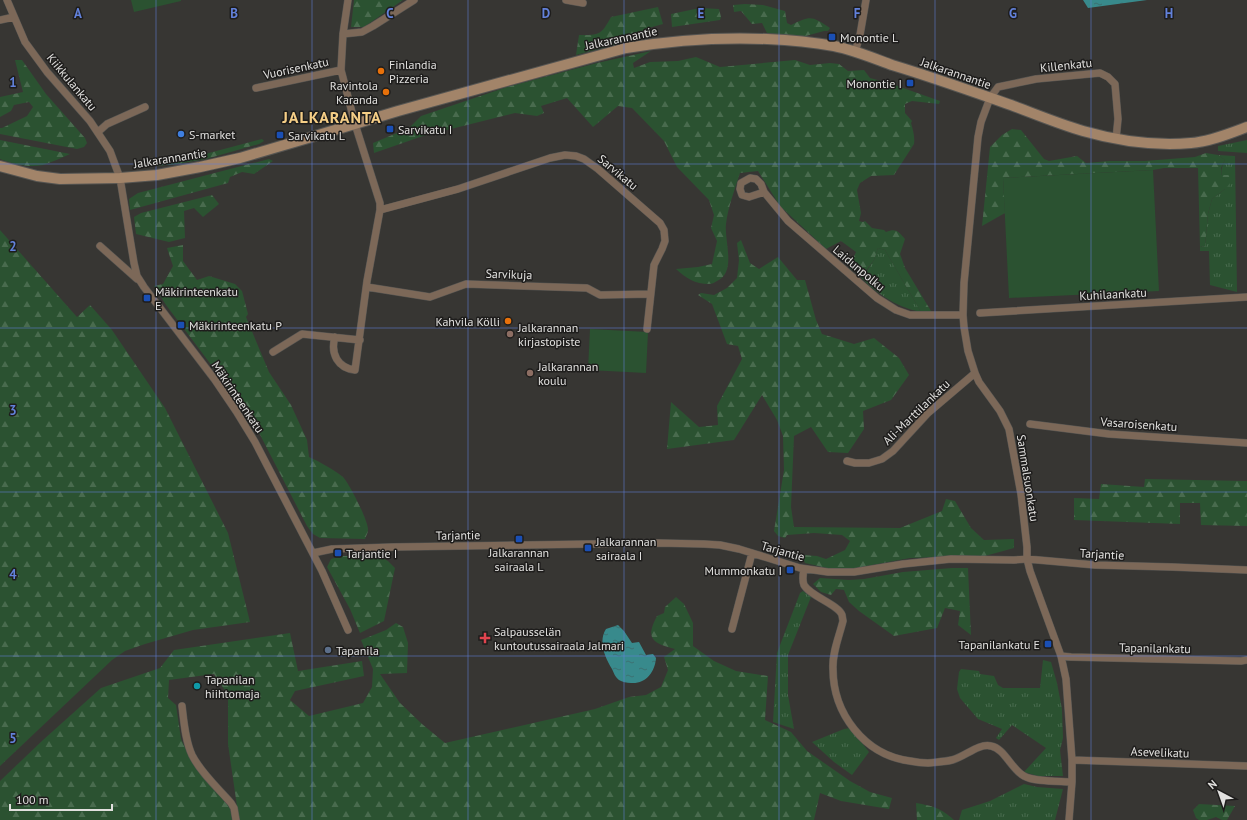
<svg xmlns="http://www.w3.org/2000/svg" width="1247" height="820" viewBox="0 0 1247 820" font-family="'PT Sans',sans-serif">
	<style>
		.grass { fill: url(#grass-tufts) }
		.forest { fill: url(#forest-firs) }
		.garden { fill: #2b5231 }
		.water { fill: url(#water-ripples) }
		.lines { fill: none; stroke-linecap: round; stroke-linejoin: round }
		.street-casing { stroke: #565552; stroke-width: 8 }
		.secondary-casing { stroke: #565552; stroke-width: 12 }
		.street { stroke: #7c6858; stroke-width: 7 }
		.secondary { stroke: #a28469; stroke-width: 10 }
		.grid { fill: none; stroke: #6281da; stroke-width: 1; stroke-opacity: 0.55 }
		.transit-dot { fill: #1a4fb4; stroke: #1e1d1c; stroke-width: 1.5 }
		.food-dot { fill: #e8710a; stroke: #1e1d1c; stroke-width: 1.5 }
		.shop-dot { fill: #3f7fe0; stroke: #1e1d1c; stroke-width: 1.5 }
		.education-dot { fill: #8d6e63; stroke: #1e1d1c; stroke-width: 1.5 }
		.health-dot { fill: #e0444e; stroke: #1e1d1c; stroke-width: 1.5 }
		.service-dot { fill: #5c6f8a; stroke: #1e1d1c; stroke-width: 1.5 }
		.culture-dot { fill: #0f9aa8; stroke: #1e1d1c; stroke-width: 1.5 }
		.labels { text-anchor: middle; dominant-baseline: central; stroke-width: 3; stroke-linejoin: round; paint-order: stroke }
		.poi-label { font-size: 12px; fill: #e1e0de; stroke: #1e1d1c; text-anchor: start }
		.street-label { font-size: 12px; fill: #e1e0de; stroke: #1e1d1c }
		.district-label { font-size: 16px; font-weight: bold; letter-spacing: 1px; fill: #f5ce86; stroke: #1e1d1c }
		.grid-label { font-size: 13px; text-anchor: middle; font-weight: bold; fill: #6281da; stroke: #1e1d1c; stroke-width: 3; stroke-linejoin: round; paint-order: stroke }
	</style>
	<defs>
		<pattern id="grass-tufts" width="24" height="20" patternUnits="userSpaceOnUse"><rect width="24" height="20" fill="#2b5231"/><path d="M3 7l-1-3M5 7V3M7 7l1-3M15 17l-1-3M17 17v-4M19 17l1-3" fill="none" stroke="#496b4e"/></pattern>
		<pattern id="forest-firs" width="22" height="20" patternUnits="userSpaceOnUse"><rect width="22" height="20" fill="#2b5231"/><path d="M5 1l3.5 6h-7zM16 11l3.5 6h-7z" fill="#496b4e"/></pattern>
		<pattern id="water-ripples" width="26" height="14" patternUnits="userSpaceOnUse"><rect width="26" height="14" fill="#388a8c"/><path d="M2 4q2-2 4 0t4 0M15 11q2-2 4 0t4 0" fill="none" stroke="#3c7172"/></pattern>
	</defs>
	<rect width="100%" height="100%" fill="#373633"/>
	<!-- grass -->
	<path class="grass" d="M 1247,140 L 1247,153 L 1218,151 L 1218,146 Z
		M 1218,155 L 1235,156 L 1237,292 L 1210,285 L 1209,251 L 1200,251 L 1200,247 L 1205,246 L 1208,214 L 1212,199 L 1225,189 C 1221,177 1219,172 1225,160 Z
		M 878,248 L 885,250 L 921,312 C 895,307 874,292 857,273 L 866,272 L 874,260 Z
		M 803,591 L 811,597 L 788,655 L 788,695 L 794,729 L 773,722 L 777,653 L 800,593 Z
		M 1043,660 L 1051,662 L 1057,683 L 1062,709 L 1063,738 L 1060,750 L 1063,776 L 1038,776 L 1024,772 L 1046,748 L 1012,725 L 999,740 L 996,738 L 1002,729 L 978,719 L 960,698 L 957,689 L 959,672 L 961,669 L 979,671 L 980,674 L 994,676 L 998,685 L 1003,688 L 1040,688 Z
		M 850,728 L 869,752 L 852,775 L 834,762 L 812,742 L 844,729 Z
		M 1024,784 L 1037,787 L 1063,789 L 1055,820 L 959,820 L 962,810 L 990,801 Z"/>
	<!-- forest -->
	<path class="forest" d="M 354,0 L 403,0 L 364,27 L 351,27 Z
		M 745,4 L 763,5 L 785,11 L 787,23 L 791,25 C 811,15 812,16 830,28 L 828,31 L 824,31 L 802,37 L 767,33 L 762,23 L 752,24 L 741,11 L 734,12 L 733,5 Z
		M 658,7 L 663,24 L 645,29 L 638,35 L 614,45 L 576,55 L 579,35 C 600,35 601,35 611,17 Z
		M 700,8 L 719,9 L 721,17 L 720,20 L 672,27 L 671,14 Z
		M 651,51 L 633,63 L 634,68 L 650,62 L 678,61 L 696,57 L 720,67 L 795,60 L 810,65 L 830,63 L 839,64 L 848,71 L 864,70 L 870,78 L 889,83 L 940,101 L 939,104 L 912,101 L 905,104 L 905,113 L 912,121 L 911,123 C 913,130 915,137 914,144 L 894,175 L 871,176 L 860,183 L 857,190 L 861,213 L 859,221 L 863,222 L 865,221 L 872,228 L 884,230 L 886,232 C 896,228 898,231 905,239 L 900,254 L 905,268 L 931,311 L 921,312 L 885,250 L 878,248 L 874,260 L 865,272 L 857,273 L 849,268 L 856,252 L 841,241 L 826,249 L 780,206 L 758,171 L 740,173 C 735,189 728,207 726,224 C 724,241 737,272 717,281 C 714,283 712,284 709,284 C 695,284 686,278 676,269 L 698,267 L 712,264 L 717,241 L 711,228 L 714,215 L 709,200 L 677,167 L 664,141 L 632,108 L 618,106 L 593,127 L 567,98 L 541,106 L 544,113 L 537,116 L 515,113 L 423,136 L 374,153 L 373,143 L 409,128 L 421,116 L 507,87 L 597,63 Z
		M 15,60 L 22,60 L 46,94 L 85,138 L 87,143 L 84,147 L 77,149 L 0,134 L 0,128 L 2,128 L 27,116 L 33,107 L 29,102 L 14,105 L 11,111 L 0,117 L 0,97 L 23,92 Z
		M 1012,129 L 1021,130 L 1044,159 L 1049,161 L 1077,156 L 1086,163 L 1109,161 L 1145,161 L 1195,157 L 1206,153 L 1218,155 L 1225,160 L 1221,168 L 1221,175 L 1229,175 L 1231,182 L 1225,189 L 1212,199 L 1208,214 L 1205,246 L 1200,247 L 1198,168 L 1164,168 L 1153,170 L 1003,178 L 1005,213 L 982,226 L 990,147 L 1002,135 Z
		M 262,139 L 264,141 L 259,144 L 206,159 L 177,164 L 157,166 L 154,164 L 158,161 L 190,158 Z
		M 0,140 L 70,154 C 61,158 52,162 43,165 C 28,168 14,164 0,159 Z
		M 269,159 L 273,161 L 254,174 L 242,172 L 230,177 L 228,183 L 130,210 L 129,199 L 138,193 Z
		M 212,195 L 219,204 L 203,217 L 194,208 L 184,211 L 185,238 L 169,242 L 136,234 L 134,217 L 141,213 Z
		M 0,230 L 77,317 L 90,305 L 112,330 L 165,408 L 228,533 L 250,622 L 193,630 L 145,644 L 125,651 L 112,660 L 0,766 Z
		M 741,240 L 750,263 L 759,269 L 778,257 L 797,280 L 805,280 L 816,320 L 822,334 L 854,344 L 874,338 L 899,358 L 909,375 L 891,400 L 863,411 L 864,429 L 848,453 L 828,452 L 811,427 L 794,436 L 791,507 L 794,527 L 900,528 L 942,511 L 946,499 L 955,501 L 971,528 L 984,540 L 1014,539 L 1014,548 L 985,556 L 910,558 L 856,568 L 827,568 L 805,563 L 804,560 L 801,558 L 804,555 L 817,556 L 826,559 L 845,550 L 850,541 L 842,535 L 814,533 L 787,535 L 785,538 L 778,536 L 774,531 L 784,470 L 783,436 L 777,420 L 762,395 L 734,440 L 667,449 L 671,402 L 699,427 L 718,425 L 717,406 L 742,359 L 738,346 L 727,344 L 712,304 L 698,295 L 701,293 L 714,295 L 727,288 L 737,278 L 739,260 L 737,243 Z
		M 183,245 L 183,261 L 197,280 L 209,276 L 235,284 L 242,291 L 248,314 L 246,317 L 269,372 L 291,405 L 307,440 L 309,457 C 320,462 333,469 343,477 C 349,483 369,522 368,530 C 368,533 366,536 365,539 L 320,538 L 313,534 L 307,526 L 252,419 L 166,305 L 154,286 L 163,284 L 173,266 L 167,248 Z
		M 1145,479 L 1247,481 L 1247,526 L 1201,525 L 1200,503 L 1180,503 L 1180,524 L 1074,520 L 1074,498 L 1099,499 L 1101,484 L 1144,487 Z
		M 341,556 L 379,556 L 388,561 L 395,568 L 384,621 L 360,633 L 350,609 L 327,567 L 331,559 Z
		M 952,568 L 968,568 L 971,635 L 958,625 L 960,611 L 945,608 L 937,628 L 894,636 L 859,611 L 849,602 L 844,590 L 836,589 L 831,595 L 821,592 L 813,584 L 820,578 L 849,580 L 864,579 L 903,572 Z
		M 676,597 L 684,604 L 693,623 L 693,646 L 714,661 L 736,671 L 768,676 L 765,720 L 791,732 L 807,751 L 850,781 L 870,792 L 892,798 L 889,809 L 841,801 L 820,793 L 814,820 L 239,820 L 228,744 L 228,695 L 214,674 L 169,680 L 168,698 L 176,705 L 181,739 L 193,764 L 230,808 L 232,820 L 0,820 L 0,781 L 43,740 L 101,688 L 160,668 L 174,650 L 290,633 L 298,671 L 362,661 L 364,676 L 295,691 L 290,700 L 309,716 L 363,703 L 372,687 L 373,669 L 361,640 L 386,630 L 396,623 L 403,627 L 408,643 L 407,673 L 380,674 L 400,703 L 422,724 L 445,743 L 595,709 L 629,697 L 646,695 L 661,687 L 668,670 L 664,657 L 675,649 C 652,643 645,639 657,616 L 664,613 L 665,607 Z
		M 916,803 C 933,806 941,808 954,820 L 917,820 Z
		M 1199,804 L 1235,806 L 1227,820 L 1222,820 L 1216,817 L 1207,820 L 1199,820 L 1196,818 L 1193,810 Z"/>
	<!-- garden -->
	<path class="garden" d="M 131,0 L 181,0 L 181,1 L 134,12 Z
		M 1153,170 L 1159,291 L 1009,298 L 1003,178 Z
		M 590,329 L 648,332 L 646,373 L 588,370 Z"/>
	<!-- water -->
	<path class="water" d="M 1083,0 L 1147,0 L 1088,8 Z
		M 618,625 L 624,631 L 632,643 L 639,642 L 646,655 L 653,654 L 656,658 C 655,672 646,684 631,683 C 627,683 622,682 619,680 C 615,677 614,673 612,669 C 605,658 598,641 606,629 Z"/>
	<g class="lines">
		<!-- street casing -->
		<g class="street-casing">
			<path id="street" d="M 7,0 L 25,42 L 47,72 L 90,121 L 110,151 L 120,178 L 134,263 L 137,276 L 144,287 L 215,380 L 236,411 L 255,442 L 322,571 L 348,630
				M 348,0 L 343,34 L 341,70 L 355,124 L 380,203 L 380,210 L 458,189 L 550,158 L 565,155 L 576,156 L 584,159 L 598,169 L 660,223 L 664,230 L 665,241 L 662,249 L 654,265 L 647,329
				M 566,0 L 583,3
				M 0,20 L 14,17
				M 343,34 L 362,32 L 373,26 L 414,0
				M 855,52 L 860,35 L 866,0
				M 256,88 L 341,70
				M 98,132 L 107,124 L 145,107
				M 764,192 L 749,197 L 742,195 L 740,189 L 741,183 L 750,178 L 756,179 L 761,184 L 764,192 L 788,221 L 877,298 L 896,310 L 910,315 L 963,315
				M 100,246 L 137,279
				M 367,287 L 430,297 L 466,284 L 587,288 L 600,295 L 650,294
				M 980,313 L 1247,297
				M 335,337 C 330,354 338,368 355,370 L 367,281 L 380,210
				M 273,352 L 302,334 L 360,340
				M 1030,424 L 1109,434 L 1247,443
				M 847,461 L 855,463 L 869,463 L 882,459 L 893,451 L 928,413 L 975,373
				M 313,553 L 332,549 L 393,547 L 658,543 L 704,544 L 720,545 L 739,549 L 800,568 L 828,572 L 854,572 L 903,564 L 951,559 L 1014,560 L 1027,559 L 1095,565 L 1172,567 L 1247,570
				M 804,569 C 803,574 802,580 804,585 C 810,596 839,605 842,615 C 842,615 843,621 843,621 C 839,637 832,653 833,669 C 833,713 864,755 910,761 C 915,762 922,763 928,763 C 935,762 944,762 952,760 C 965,757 978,743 991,746 C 1004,748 1012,770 1024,776 C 1034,782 1060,781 1072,782
				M 732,629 L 752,553
				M 1061,656 L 1071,657 L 1241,661 L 1247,660
				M 182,706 C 184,722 185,740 192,755 C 201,773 218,788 231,803 L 234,808 L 236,820
				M 1072,760 L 1247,766
				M 1069,820 L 1072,782 L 1072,760 L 1066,679 L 1061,656 L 1030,571 L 1027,559 L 1027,547 L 1021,494 L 1009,429 L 1000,411 L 979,382 L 975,373 L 968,351 L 964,327 L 963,315 L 964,283 L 978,137 L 981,122 L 990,98 L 998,87 L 1036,79 L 1100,73 L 1108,77 L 1115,84 L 1118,119 L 1116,139"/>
		</g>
		<!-- secondary casing -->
		<g class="secondary-casing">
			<path id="secondary" d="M 0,166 L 37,176 L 60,179 L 120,178 L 157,175 L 200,167 L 240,158 L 315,136 L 398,111 L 626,48 C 674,40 718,37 767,39 C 789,40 811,42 834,46 C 854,50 873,58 892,65 C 932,77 971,91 1011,105 C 1035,114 1059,124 1083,131 C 1118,141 1155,146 1191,143 C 1209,142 1231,133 1247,127"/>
		</g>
		<!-- street -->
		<use href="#street" class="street"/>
		<!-- secondary -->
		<use href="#secondary" class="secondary"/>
	</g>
	<!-- grid -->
	<path class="grid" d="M 156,0 L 156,820M 312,0 L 312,820M 468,0 L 468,820M 624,0 L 624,820M 779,0 L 779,820M 935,0 L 935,820M 1091,0 L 1091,820M 0,164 L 1247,164M 0,328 L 1247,328M 0,492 L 1247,492M 0,656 L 1247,656"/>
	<!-- markers -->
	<g class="transit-dot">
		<rect x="828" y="33" width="8" height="8" rx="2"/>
		<rect x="906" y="79" width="8" height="8" rx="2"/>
		<rect x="386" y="125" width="8" height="8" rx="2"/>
		<rect x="276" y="131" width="8" height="8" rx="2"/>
		<rect x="143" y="294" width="8" height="8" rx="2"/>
		<rect x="177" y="321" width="8" height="8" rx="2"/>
		<rect x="515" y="535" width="8" height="8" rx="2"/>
		<rect x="584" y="544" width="8" height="8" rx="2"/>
		<rect x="334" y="549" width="8" height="8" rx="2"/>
		<rect x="786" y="566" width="8" height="8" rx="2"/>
		<rect x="1044" y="640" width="8" height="8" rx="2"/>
	</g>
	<g class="food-dot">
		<circle cx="381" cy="71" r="4"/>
		<circle cx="386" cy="92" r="4"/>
		<circle cx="508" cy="321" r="4"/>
	</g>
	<circle class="shop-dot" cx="181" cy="134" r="4"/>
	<g class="education-dot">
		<circle cx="510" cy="334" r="4"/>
		<circle cx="530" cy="373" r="4"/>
	</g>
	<path class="health-dot" d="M483 632h4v4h4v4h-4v4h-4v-4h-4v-4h4z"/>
	<circle class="service-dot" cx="328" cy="650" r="4"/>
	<circle class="culture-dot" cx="197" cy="686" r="4"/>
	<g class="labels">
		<!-- poi labels -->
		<g class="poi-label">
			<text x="840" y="37">Monontie L</text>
			<text x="389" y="64">Finlandia<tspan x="389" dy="14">Pizzeria</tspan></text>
			<text x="902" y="83" text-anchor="end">Monontie I</text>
			<text x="378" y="85" text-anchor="end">Ravintola<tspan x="378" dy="14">Karanda</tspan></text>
			<text x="398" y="129">Sarvikatu I</text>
			<text x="189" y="134">S-market</text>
			<text x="288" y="135">Sarvikatu L</text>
			<text x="155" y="291">Mäkirinteenkatu<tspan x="155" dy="14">E</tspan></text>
			<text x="500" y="321" text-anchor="end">Kahvila Kölli</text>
			<text x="189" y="325">Mäkirinteenkatu P</text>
			<text x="518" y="327">Jalkarannan<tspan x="518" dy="14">kirjastopiste</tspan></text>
			<text x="538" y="366">Jalkarannan<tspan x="538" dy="14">koulu</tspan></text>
			<text x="596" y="541">Jalkarannan<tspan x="596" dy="14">sairaala I</tspan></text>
			<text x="519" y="552" text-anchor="middle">Jalkarannan<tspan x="519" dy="14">sairaala L</tspan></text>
			<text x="346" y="553">Tarjantie I</text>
			<text x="782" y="570" text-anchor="end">Mummonkatu I</text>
			<text x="494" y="631">Salpausselän<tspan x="494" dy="14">kuntoutussairaala Jalmari</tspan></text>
			<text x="1040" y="644" text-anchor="end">Tapanilankatu E</text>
			<text x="336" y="650">Tapanila</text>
			<text x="205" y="679">Tapanilan<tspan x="205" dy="14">hiihtomaja</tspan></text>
		</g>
		<!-- street labels -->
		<g class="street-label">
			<text transform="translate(621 38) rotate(-12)">Jalkarannantie</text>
			<text transform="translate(1066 65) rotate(-6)">Killenkatu</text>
			<text transform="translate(296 68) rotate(-12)">Vuorisenkatu</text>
			<text transform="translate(956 73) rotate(19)">Jalkarannantie</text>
			<text transform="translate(72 82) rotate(50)">Kiikkulankatu</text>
			<text transform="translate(170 158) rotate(-9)">Jalkarannantie</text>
			<text transform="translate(618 172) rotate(40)">Sarvikatu</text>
			<text transform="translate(859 268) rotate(40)">Laidunpolku</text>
			<text transform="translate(509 274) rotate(2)">Sarvikuja</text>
			<text transform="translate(1113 294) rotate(-3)">Kuhilaankatu</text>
			<text transform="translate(238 397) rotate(56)">Mäkirinteenkatu</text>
			<text transform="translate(916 412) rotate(-44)">Ali-Marttilankatu</text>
			<text transform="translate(1139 424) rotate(4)">Vasaroisenkatu</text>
			<text transform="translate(1028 478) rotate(81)">Sammalsuonkatu</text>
			<text transform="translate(458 535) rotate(-1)">Tarjantie</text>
			<text transform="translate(783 551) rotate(16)">Tarjantie</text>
			<text transform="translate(1102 554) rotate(3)">Tarjantie</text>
			<text transform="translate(1155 648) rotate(1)">Tapanilankatu</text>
			<text transform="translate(1160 752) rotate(2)">Asevelikatu</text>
		</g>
		<!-- district labels -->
		<g class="district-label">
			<text x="332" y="117">JALKARANTA</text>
		</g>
	</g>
	<g class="grid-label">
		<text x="78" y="18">A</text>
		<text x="234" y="18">B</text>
		<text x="390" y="18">C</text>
		<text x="546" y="18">D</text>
		<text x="701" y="18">E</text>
		<text x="857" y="18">F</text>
		<text x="1013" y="18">G</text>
		<text x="1169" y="18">H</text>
		<text x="13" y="87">1</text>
		<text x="13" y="251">2</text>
		<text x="13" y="415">3</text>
		<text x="13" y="579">4</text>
		<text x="13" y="743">5</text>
	</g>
	<!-- north arrow -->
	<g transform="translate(1219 792) rotate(319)" stroke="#1e1d1c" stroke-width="3" paint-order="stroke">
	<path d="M0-3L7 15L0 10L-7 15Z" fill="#e1e0de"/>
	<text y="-6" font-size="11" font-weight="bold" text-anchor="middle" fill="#e1e0de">N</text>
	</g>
	<!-- scale -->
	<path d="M10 804v6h102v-6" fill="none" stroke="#e1e0de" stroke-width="2"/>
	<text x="16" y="804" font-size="12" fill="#e1e0de" stroke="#1e1d1c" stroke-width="3" paint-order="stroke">100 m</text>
</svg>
